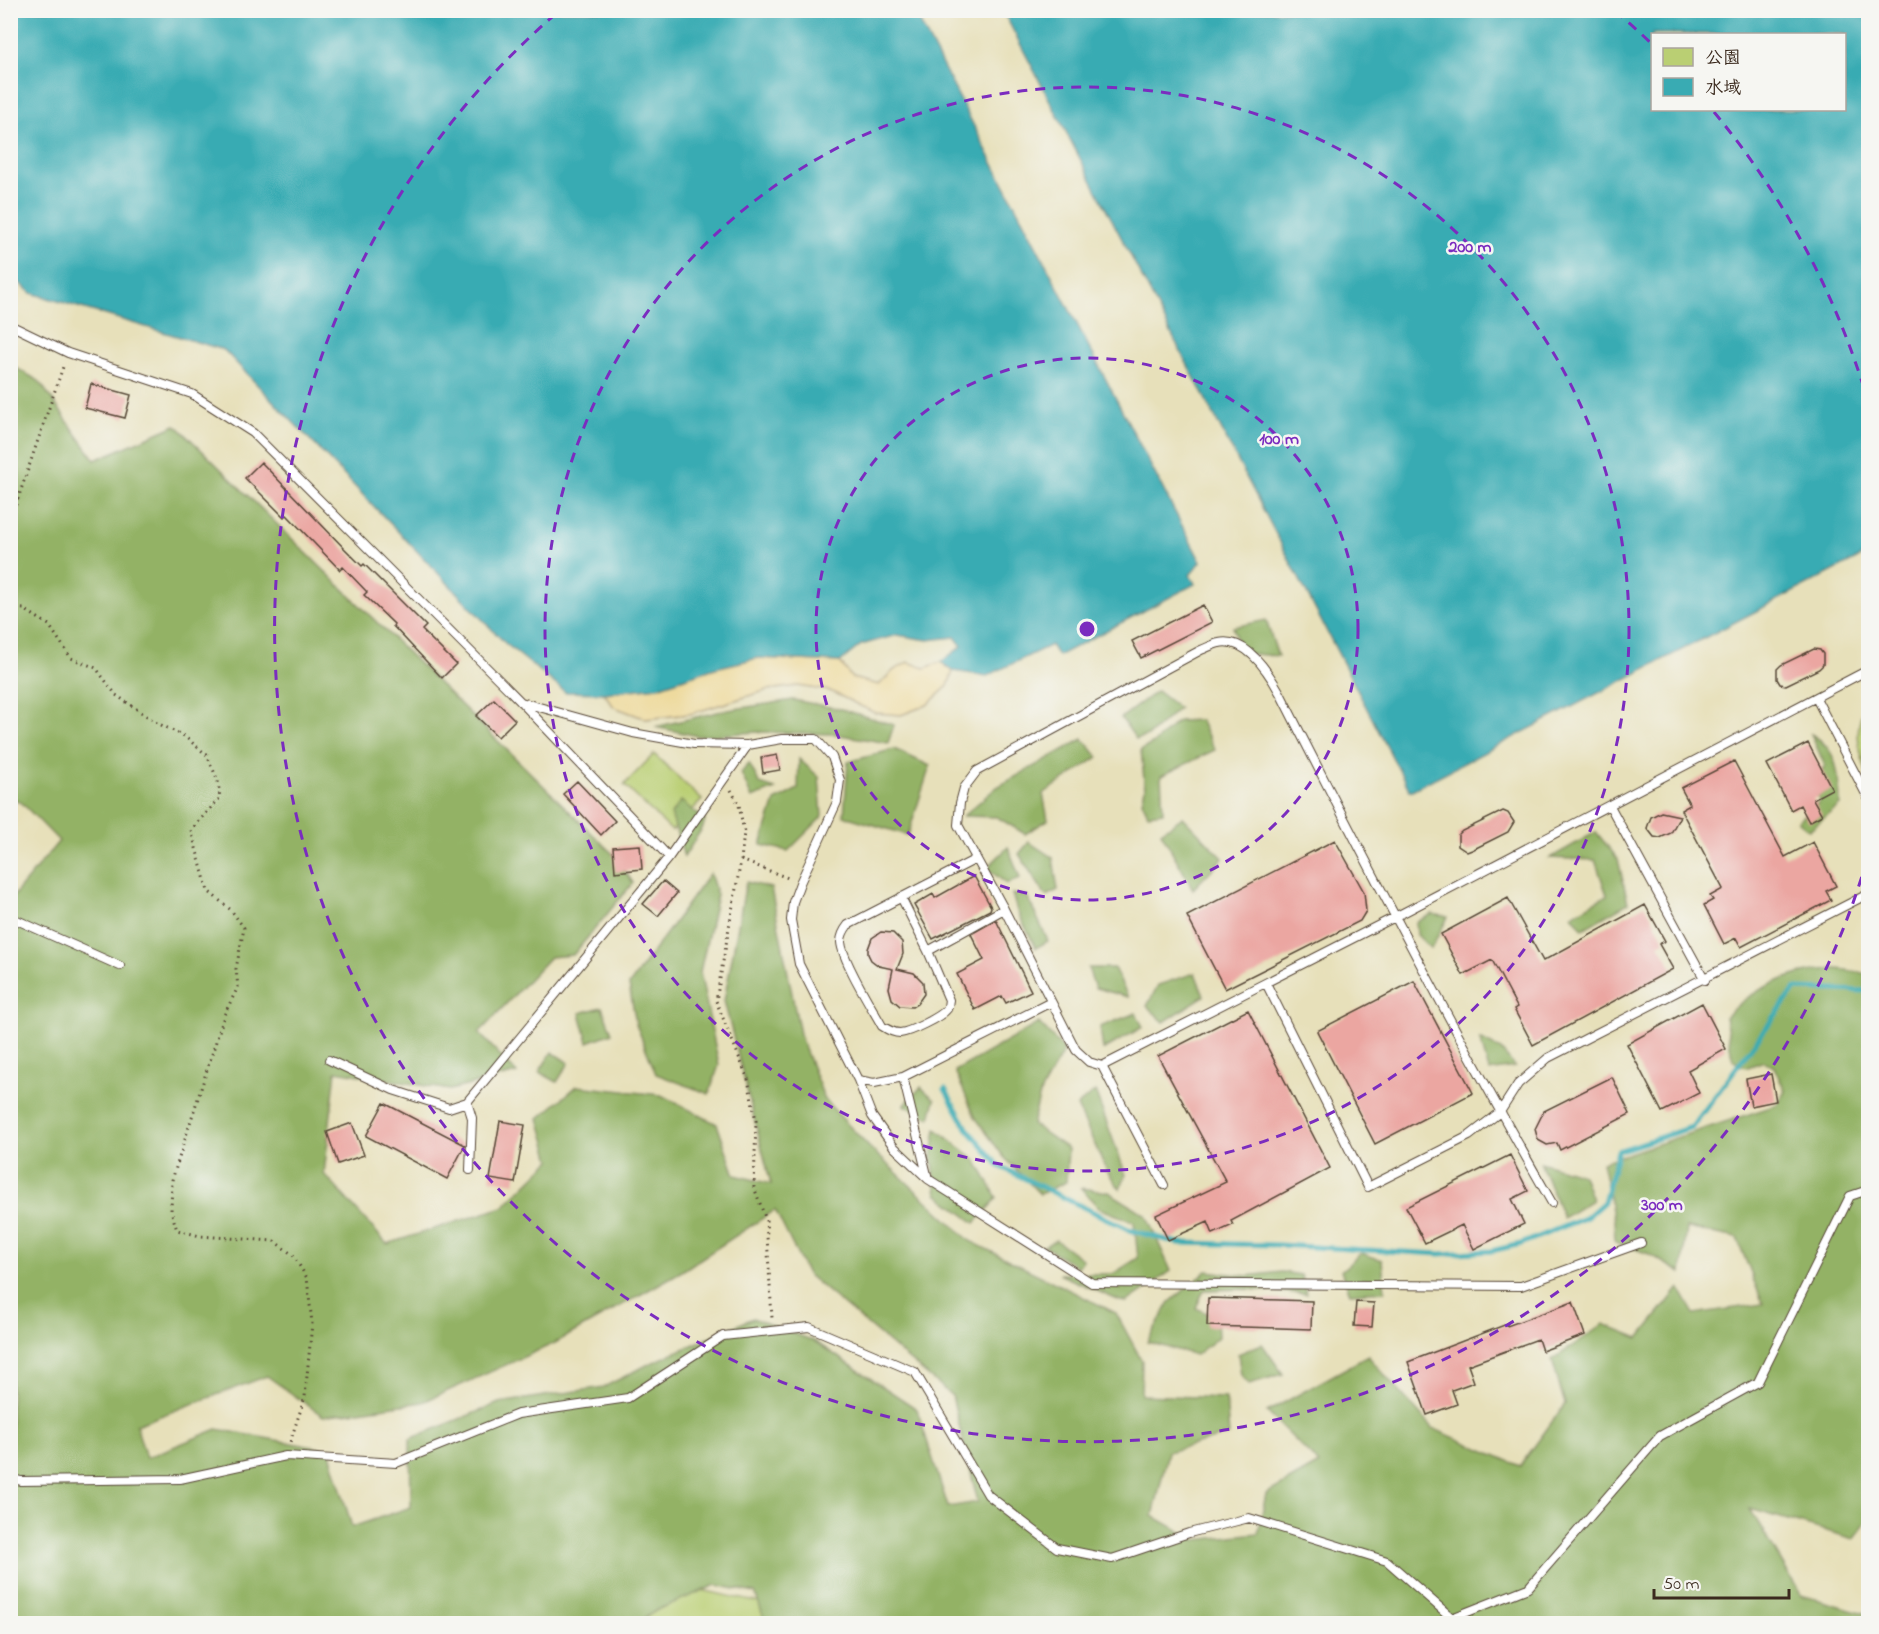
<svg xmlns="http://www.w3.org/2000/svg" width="1879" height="1634" viewBox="0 0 1879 1634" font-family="'Indie Flower','LXGW WenKai TC',sans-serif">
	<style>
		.green { fill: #bacf73; stroke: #7a7c48; stroke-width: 1.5 }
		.forest { fill: #93b265; stroke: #676e42; stroke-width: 1.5; fill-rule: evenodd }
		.sand { fill: #eeda9e; stroke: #94825e; stroke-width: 1.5 }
		.water { fill: #39abb3; stroke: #3a6a68; stroke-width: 1.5; fill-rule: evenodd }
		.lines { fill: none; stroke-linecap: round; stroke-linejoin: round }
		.stream { stroke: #39abb3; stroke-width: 5 }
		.building { fill: #eba6a1 }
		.lane-casing { stroke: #554535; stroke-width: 10 }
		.path { stroke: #554535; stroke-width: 3; stroke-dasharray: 1.5 4.5; stroke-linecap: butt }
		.lane { stroke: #fff; stroke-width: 8 }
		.ring { fill: none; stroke: #7b2cbf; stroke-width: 3; stroke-dasharray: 10 8 }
		.centre { fill: #7b2cbf; stroke: #f6f6f2; stroke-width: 3 }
		.ring-label { font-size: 18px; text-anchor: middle; font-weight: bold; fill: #7b2cbf; stroke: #f6f6f2; stroke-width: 5; stroke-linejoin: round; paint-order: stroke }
	</style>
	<rect width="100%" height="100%" fill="#f6f6f2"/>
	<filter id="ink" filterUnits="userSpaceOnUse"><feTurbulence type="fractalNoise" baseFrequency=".0167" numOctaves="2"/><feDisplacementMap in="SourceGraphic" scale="12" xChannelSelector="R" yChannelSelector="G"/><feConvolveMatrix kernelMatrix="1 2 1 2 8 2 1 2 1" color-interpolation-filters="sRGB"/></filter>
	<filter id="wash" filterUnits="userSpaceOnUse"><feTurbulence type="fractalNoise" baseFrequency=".008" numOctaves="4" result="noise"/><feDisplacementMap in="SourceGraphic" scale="24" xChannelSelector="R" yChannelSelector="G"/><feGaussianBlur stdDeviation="1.35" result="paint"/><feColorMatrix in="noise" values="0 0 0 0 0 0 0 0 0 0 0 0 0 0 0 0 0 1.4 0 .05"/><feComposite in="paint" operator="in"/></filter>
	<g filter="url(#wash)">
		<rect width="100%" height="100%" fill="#e7e0ba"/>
		<!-- green -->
		<path class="green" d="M 1868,698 L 1868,776 C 1857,745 1853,728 1868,698 Z
			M 654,754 L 702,800 L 672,831 L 624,785 Z
			M 635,1575 L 836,1620 L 835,1624 L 624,1624 Z"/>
		<!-- forest -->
		<path class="forest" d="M 11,365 L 39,381 L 95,460 L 176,425 L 614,855 L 633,883 L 573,955 L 550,957 L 479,1033 L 517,1073 L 450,1090 L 336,1071 L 324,1174 L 387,1244 L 503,1207 L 551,1160 L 539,1118 L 577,1086 L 661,1095 L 717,1124 L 735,1175 L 771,1184 L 724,1001 L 746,882 L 771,888 L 801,1039 L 825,1100 L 869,1147 L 970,1241 L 1116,1313 L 1142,1361 L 1141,1395 L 1226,1398 L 1229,1435 L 1168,1452 L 1153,1516 L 1195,1540 L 1258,1533 L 1266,1494 L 1319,1464 L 1267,1412 L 1368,1356 L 1432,1428 L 1520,1466 L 1565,1404 L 1552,1360 L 1604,1324 L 1639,1338 L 1679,1288 L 1694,1314 L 1763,1304 L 1737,1238 L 1687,1228 L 1681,1273 L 1649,1254 L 1615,1242 L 1614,1220 L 1602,1162 L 1777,1105 L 1785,1091 L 1774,1067 L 1764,1061 L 1748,1067 L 1738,1065 L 1732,1057 L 1725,1017 C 1751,989 1792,971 1831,969 C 1843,968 1857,972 1868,974 L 1868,1520 L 1854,1539 L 1750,1509 L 1801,1595 L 1868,1614 L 1868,1623 L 766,1624 L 755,1593 L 716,1585 L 659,1609 L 636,1623 L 11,1623 L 11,899 L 59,841 L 22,803 L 11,798 ZM 775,1210 L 807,1274 L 952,1396 L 978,1502 L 948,1507 L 917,1409 L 814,1341 L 753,1318 L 647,1365 L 604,1387 L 499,1403 L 410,1439 L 411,1507 L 352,1527 L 329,1450 L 217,1429 L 146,1458 L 136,1425 L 267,1376 L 323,1416 L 423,1402 L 555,1343 L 682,1271 Z
			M 1266,620 L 1278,656 L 1241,653 L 1233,627 Z
			M 1157,691 L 1179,708 L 1148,736 L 1136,739 L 1121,718 Z
			M 793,700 L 841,709 L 894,725 L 888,743 L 834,734 L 758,732 L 698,736 L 655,727 L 722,711 Z
			M 1200,720 L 1215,750 L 1161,776 L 1163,812 L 1148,814 L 1142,801 L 1145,789 L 1141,750 L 1154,743 L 1178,721 Z
			M 1811,734 C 1839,749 1839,777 1840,805 L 1809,830 L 1798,821 L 1820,801 L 1809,784 L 1825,766 Z
			M 1083,739 L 1098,757 L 1043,794 L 1048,820 L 1025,834 L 997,817 L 963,816 L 997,787 Z
			M 894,749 L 930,766 L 908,835 L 844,816 L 848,762 Z
			M 799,759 L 819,777 L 822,817 L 788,851 L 761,845 L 775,801 L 798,789 Z
			M 749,763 L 760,784 L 775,789 L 752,798 L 741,773 Z
			M 681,801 L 705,820 L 703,827 L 684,857 L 671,814 Z
			M 1183,817 L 1223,858 L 1193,889 L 1161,832 Z
			M 1596,832 L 1618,859 L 1628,903 L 1583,929 L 1572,915 L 1607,895 L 1595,860 L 1550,858 Z
			M 1029,842 L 1053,858 L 1058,890 L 1046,896 L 1019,854 Z
			M 1008,847 L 1020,878 L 1007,884 L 987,868 Z
			M 710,873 L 717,895 L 700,972 L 719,1065 L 709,1094 L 656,1074 L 636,1024 L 629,985 Z
			M 1012,894 L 1027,896 L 1048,941 L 1036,948 L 1017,911 Z
			M 1432,914 L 1448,917 L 1431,949 L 1417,935 L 1416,922 Z
			M 1088,968 L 1114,968 L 1128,997 L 1095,988 Z
			M 1195,973 L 1204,996 L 1164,1022 L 1147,1006 L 1158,985 Z
			M 602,1007 L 612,1033 L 588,1042 L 580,1013 Z
			M 1136,1013 L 1143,1027 L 1103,1050 L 1100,1027 Z
			M 1039,1023 L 1064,1050 L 1041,1091 L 1032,1124 L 1068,1149 L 1066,1182 L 1040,1194 L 1003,1156 L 975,1117 L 955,1071 Z
			M 1480,1039 L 1501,1050 L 1515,1067 L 1489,1071 Z
			M 552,1052 L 569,1063 L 557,1082 L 539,1072 Z
			M 921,1087 L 935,1100 L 930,1118 L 904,1105 Z
			M 1095,1091 L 1126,1175 L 1120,1189 L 1107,1171 L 1077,1106 Z
			M 936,1129 L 976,1160 L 997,1198 L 975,1223 L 937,1194 L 932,1157 Z
			M 1540,1162 L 1583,1175 L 1592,1200 L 1563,1218 Z
			M 1081,1188 L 1109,1192 L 1146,1215 L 1171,1271 L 1127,1302 L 1120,1301 L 1059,1274 L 1113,1274 L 1138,1258 L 1134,1222 L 1099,1208 Z
			M 1056,1240 L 1083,1260 L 1078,1267 L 1044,1246 Z
			M 1361,1253 L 1382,1260 L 1385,1291 L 1350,1293 L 1341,1271 Z
			M 1207,1271 L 1247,1276 L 1282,1272 L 1301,1275 L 1307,1294 L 1247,1289 L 1204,1290 L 1196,1308 L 1217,1318 L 1218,1337 L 1196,1355 L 1147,1342 L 1170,1302 Z
			M 1262,1344 L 1283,1374 L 1249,1384 L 1241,1375 L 1238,1354 Z"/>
		<!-- sand -->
		<path class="sand" d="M 758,658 L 840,662 L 852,678 L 879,685 L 894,670 L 908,662 L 925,668 L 941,662 L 953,671 L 948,686 L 927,705 L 901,715 L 875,713 L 830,691 L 798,686 L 768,690 L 690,714 L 646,719 L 614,707 L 604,693 L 657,687 L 715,668 Z"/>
		<!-- water -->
		<path class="water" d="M 11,10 L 914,11 L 1201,562 L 1190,575 L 1195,584 L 1058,656 L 1051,645 L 987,676 L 953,671 L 941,662 L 962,646 L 955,637 L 928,640 L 897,635 L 861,645 L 840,662 L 758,658 L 715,668 L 657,687 L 604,693 L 565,692 L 505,643 L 224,350 L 31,293 L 11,275 Z
			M 1003,11 L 1868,11 L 1868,553 L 1410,791 ZM 1652,34 L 1844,34 L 1844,110 L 1652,110 Z"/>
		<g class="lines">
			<!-- stream -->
			<path class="stream" d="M 945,1089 L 967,1128 L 999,1166 L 1130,1230 L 1178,1243 L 1278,1245 L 1440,1254 L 1491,1251 L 1521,1244 L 1587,1217 L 1604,1202 L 1618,1151 L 1692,1127 L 1795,989 L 1868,991"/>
		</g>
		<g id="blocks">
			<!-- building -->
			<path class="building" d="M 91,384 L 131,395 L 125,418 L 85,408 Z
				M 261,462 L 344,548 L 362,566 L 364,564 L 426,626 L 422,630 L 456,664 L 442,678 L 393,626 L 394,624 L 364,595 L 367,592 L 343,567 L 340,570 L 287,515 L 284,517 L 245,478 Z
				M 1203,605 L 1212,622 L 1141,658 L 1132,641 Z
				M 1814,649 L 1820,650 L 1823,654 L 1823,665 L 1819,669 L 1786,685 L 1780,684 L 1777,679 L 1777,669 L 1781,665 Z
				M 494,699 L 515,720 L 498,737 L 476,716 Z
				M 1808,743 L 1832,789 L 1813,799 L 1822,815 L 1809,822 L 1800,805 L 1791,810 L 1767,764 Z
				M 777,755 L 780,770 L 763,773 L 761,758 Z
				M 1734,761 L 1785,857 L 1813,842 L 1836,886 L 1826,891 L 1831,900 L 1741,947 L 1736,938 L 1724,944 L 1704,905 L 1713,900 L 1710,896 L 1723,889 L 1681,810 L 1690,805 L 1681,788 Z
				M 577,781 L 615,821 L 601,835 L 563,794 Z
				M 1503,811 L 1508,813 L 1514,822 L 1508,832 L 1472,850 L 1467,852 L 1458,846 L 1458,835 L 1462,831 Z
				M 1661,812 L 1680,816 L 1671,833 L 1660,838 L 1654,837 L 1647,828 L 1651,817 Z
				M 1335,840 L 1364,892 L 1366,911 L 1360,921 L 1225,989 L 1187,916 Z
				M 640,845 L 642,869 L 615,872 L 613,847 Z
				M 974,876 L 991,907 L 990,910 L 933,939 L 914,905 L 933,894 L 935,898 Z
				M 663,881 L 677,893 L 658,916 L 643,904 Z
				M 1508,898 L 1543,961 L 1645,905 L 1665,941 L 1659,944 L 1673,969 L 1533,1045 L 1514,1009 L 1517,1007 L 1492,960 L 1463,975 L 1441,934 Z
				M 996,920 L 1031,991 L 1006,1003 L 1002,996 L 975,1010 L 957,974 L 984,960 L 971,934 Z
				M 881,932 L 893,933 L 902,942 L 903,954 L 897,969 L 914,973 L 923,982 L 924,994 L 917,1004 L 912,1007 L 900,1006 L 892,999 L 889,988 L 893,969 L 879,966 L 871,960 L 868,954 L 868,949 L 872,938 Z
				M 1414,981 L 1473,1093 L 1375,1144 L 1317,1031 Z
				M 1702,1003 L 1726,1049 L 1688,1070 L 1699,1093 L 1662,1112 L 1627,1044 Z
				M 1248,1010 L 1330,1168 L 1231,1221 L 1233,1225 L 1213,1234 L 1208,1222 L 1168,1240 L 1156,1215 L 1226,1182 L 1158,1056 Z
				M 1771,1074 L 1776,1101 L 1751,1106 L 1746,1079 Z
				M 1612,1077 L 1630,1114 L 1560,1150 L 1557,1143 L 1547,1145 L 1538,1140 L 1535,1129 L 1544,1111 Z
				M 384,1103 L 465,1145 L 447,1179 L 366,1136 Z
				M 500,1121 L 525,1125 L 515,1183 L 490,1179 Z
				M 352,1123 L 364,1155 L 338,1164 L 327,1132 Z
				M 1510,1155 L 1528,1191 L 1512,1199 L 1524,1224 L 1474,1249 L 1462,1225 L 1425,1243 L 1406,1207 Z
				M 1208,1298 L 1312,1301 L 1311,1329 L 1207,1326 Z
				M 1356,1302 L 1374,1303 L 1372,1327 L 1354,1326 Z
				M 1573,1302 L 1585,1335 L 1542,1351 L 1538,1339 L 1468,1365 L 1474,1382 L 1452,1390 L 1457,1404 L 1427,1415 L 1408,1362 L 1507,1324 L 1507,1326 Z"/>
		</g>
	</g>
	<g filter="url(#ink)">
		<use href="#blocks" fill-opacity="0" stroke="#554535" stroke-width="1.5"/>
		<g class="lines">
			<!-- lane casing -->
			<g class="lane-casing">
				<path id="lane" d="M 10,325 L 68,353 L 192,394 L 253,433 L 521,702 L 669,857 L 748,745
					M 1816,698 L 1868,798
					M 521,702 L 633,733 L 694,744 L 748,745 L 782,739 L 816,739 L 832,757 L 840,780 L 837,802 L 800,883 L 793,902 L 791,920 L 799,964 L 858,1080 L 874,1083 L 903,1077 L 928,1179 L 1092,1283 L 1521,1286 L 1641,1243
					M 1610,806 L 1705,980
					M 976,859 L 848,925 C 844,930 841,935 841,942 C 842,960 872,1008 882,1026 C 888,1030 893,1033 900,1033 C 910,1032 941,1017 947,1009 C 949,1005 948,1004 949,1000 L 928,951 L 1004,909
					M 901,897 L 928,951
					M 10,917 L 120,966
					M 1266,983 L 1368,1187 L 1469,1136 L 1500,1112 L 1518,1084 L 1548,1058 L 1868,894
					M 329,1060 L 393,1090 L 449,1108 L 467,1102 L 669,857
					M 1102,1066 L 1164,1185
					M 903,1077 L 1051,1002
					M 858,1080 L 872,1116 L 894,1147 L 927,1178
					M 467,1102 L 472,1118 L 470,1170
					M 1552,1203 C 1456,1036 1367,865 1280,693 C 1269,673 1247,637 1219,643 C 1213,644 1207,648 1201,650 L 977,771 L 964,788 L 960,803 L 958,825 L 1004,909 L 1076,1050 L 1089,1062 L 1102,1066 L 1395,917 L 1868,670
					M 10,1478 L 21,1481 L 180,1479 L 286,1456 L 396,1463 L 518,1414 L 628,1398 L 723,1336 L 809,1327 L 915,1372 L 988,1495 L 1057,1548 L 1112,1559 L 1189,1533 L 1249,1518 L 1387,1561 L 1452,1618 L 1528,1588 L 1660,1436 L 1758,1382 L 1850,1196 L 1868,1190"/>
			</g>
			<!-- path -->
			<path class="path" d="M 10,522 L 64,364
				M 10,608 L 24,609 L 49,625 L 71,658 L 96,668 L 116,695 L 157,723 L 184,736 L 207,755 L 218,781 L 220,798 L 191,830 L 208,891 L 231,910 L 244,928 L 236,969 L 238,987 L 225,1013 L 172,1180 L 171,1211 L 177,1230 L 200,1236 L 274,1241 L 293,1255 L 307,1278 L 312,1323 L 305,1397 L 289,1445
				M 731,790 L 739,805 L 744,832 L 741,860 L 716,1001 L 748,1079 L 756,1121 L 754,1187 L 766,1220 L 772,1318
				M 741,860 L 788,878"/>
			<!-- lane -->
			<use href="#lane" class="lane"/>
		</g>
	</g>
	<!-- distance rings -->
	<g class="ring">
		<circle cx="1087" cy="629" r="271"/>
		<circle cx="1087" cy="629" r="542"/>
		<path d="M1867 860A813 813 0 1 1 559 11M1615 11A813 813 0 0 1 1652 44M1714 112A813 813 0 0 1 1867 398"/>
	</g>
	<circle cx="1087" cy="629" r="9" class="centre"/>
	<g class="ring-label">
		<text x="1470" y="252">200 m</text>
		<text x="1279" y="444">100 m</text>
		<text x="1662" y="1210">300 m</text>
	</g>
	<!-- margin -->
	<rect width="1879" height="1634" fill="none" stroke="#f6f6f2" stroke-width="36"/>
	<!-- legend -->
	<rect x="1651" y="33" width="195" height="78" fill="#f6f6f2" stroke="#aba49d" stroke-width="1.5"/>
	<rect x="1663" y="48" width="30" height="18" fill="#bacf73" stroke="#aba49d" stroke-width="1.5"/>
	<text x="1705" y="63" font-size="18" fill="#3b2a1e">公園</text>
	<rect x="1663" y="78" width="30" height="18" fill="#39abb3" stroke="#aba49d" stroke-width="1.5"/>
	<text x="1705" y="93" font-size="18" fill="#3b2a1e">水域</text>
	<!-- scale -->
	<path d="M1654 1589v9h135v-9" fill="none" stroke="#3b2a1e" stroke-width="3"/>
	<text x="1663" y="1589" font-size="18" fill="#3b2a1e" stroke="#f6f6f2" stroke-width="4.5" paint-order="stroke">50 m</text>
</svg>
